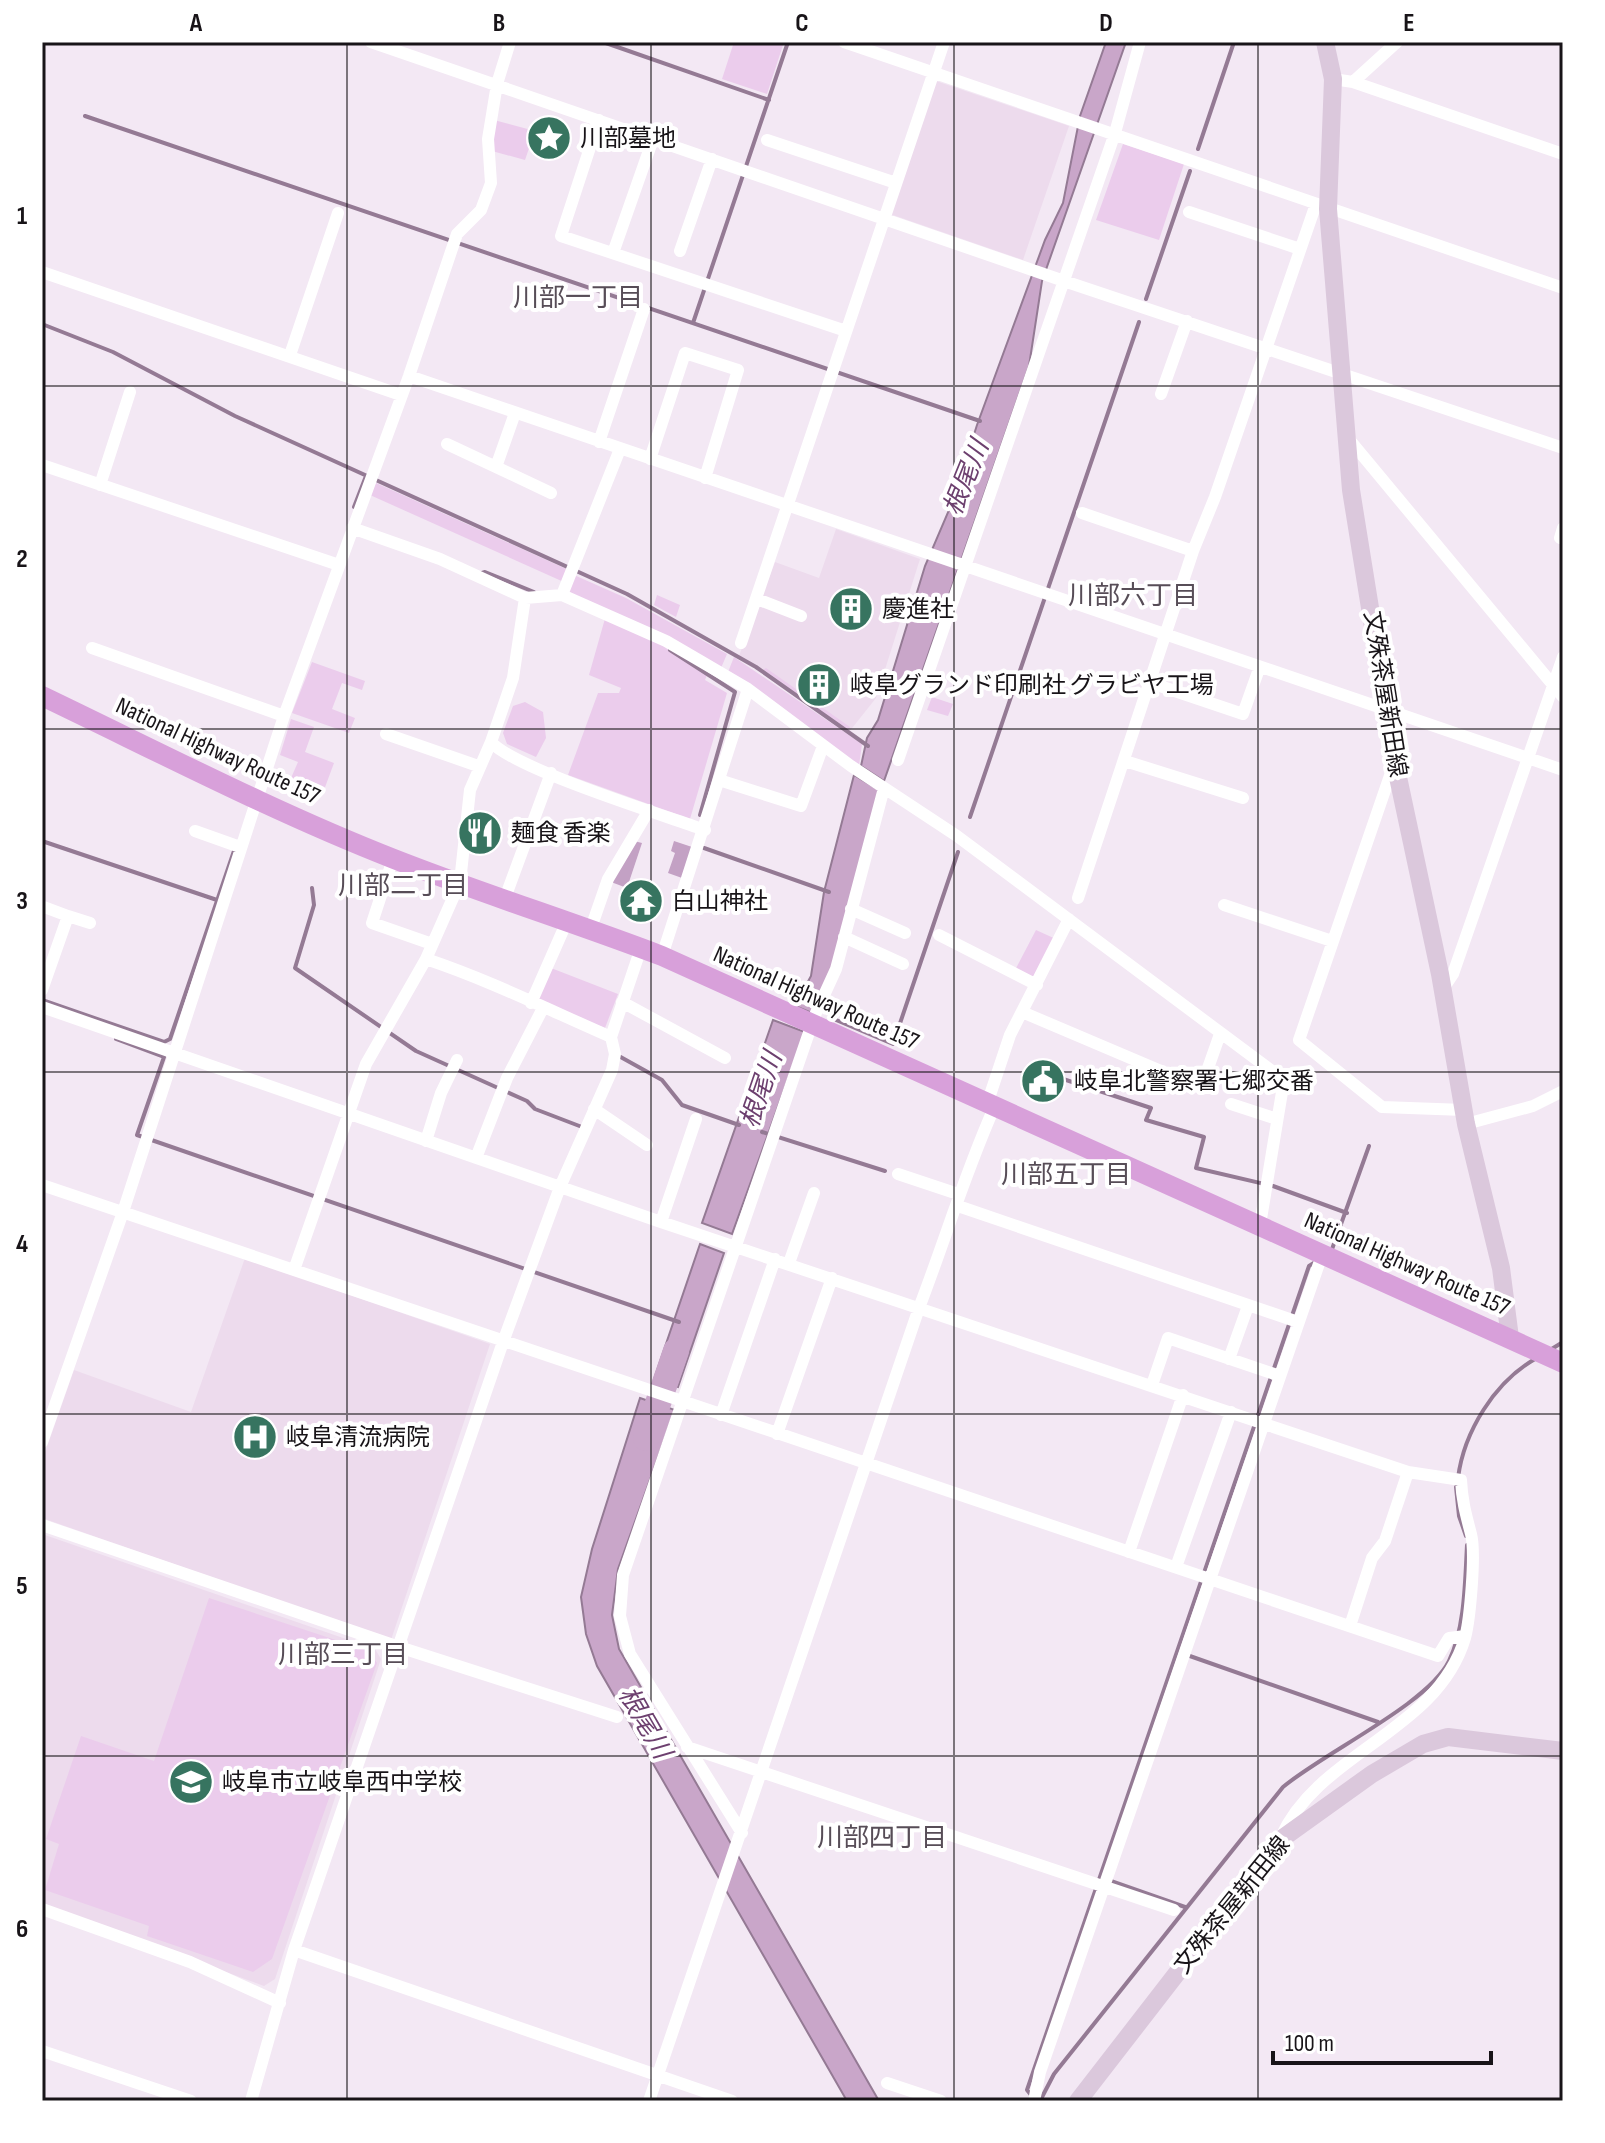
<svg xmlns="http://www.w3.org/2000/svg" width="1605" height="2143" viewBox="0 0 1605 2143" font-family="'Sofia Sans Condensed','Noto Sans JP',sans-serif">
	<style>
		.built { fill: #eddbed }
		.green { fill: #ebccec }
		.forest { fill: #c3a1c4 }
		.water { fill: #c9a6c9; stroke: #947a94; stroke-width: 2 }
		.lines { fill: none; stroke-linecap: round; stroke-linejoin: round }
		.stream { stroke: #947a94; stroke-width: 4 }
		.river { stroke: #c9a6c9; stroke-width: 26 }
		.minor { stroke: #fff; stroke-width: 12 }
		.secondary { stroke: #dbc8dc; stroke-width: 18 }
		.trunk { stroke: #d8a0da; stroke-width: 20 }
		.grid { fill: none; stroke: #181418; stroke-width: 2; stroke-opacity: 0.55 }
		.labels { text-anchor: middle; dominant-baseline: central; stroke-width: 8; stroke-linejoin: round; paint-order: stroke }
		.poi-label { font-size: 24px; fill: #181418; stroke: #fff; text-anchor: start }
		.street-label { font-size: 24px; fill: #181418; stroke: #fff }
		.neighbourhood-label { font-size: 26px; fill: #574d57; stroke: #fff }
		.water-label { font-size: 26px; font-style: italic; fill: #6d406f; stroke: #fff }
		.neatline { fill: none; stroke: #181418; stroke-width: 3 }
		.grid-label { font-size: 26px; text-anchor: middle; font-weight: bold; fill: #181418 }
	</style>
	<rect width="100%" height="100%" fill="#f3e8f4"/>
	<!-- built -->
	<path class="built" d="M 936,81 L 1069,126 L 1023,260 L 890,214 Z
		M 836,529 L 920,559 L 876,698 L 849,732 L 739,656 L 775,562 L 819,578 Z
		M 245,1258 L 490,1344 L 391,1640 L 42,1518 L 42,1461 L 74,1370 L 191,1412 Z
		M 42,1534 L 375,1649 L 381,1659 L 275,1979 L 264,1986 L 42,1905 Z"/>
	<!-- green -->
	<path class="green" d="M 734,42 L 784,42 L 767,94 L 722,79 Z
		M 494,120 L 535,131 L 525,160 L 492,151 Z
		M 1123,144 L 1184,164 L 1159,240 L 1096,220 Z
		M 374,482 L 571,571 L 566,583 L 370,495 Z
		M 574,575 L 626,598 L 727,654 L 721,668 L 568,593 Z
		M 657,595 L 680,605 L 676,617 L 654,605 Z
		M 606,615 L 710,668 L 705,680 L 727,693 L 690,819 L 568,775 L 598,693 L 619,693 L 621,688 L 589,675 Z
		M 734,657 L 862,744 L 859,766 L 728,672 Z
		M 312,662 L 365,681 L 362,690 L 342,683 L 332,709 L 355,718 L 349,733 L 292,713 Z
		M 766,668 L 850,727 L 848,731 L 763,670 Z
		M 932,697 L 953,704 L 948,716 L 927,710 Z
		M 525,702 L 543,712 L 546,738 L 536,757 L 507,744 L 503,733 L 513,706 Z
		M 291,719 L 314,727 L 305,752 L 334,763 L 324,790 L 291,778 L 298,762 L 280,755 Z
		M 1036,930 L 1058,940 L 1037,984 L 1014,972 Z
		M 551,968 L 618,994 L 605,1028 L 537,1001 Z
		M 209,1598 L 369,1651 L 377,1663 L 272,1959 L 253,1972 L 147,1936 L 149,1926 L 45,1890 L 59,1844 L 46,1839 L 81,1736 L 154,1761 Z"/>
	<!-- forest -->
	<path class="forest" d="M 634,841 L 642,843 L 627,888 L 611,882 Z
		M 674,841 L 692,847 L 682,878 L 668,873 L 675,853 L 671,851 Z"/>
	<!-- water -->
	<path class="water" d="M 1106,42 L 1126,42 L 1042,281 L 1029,366 L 884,781 L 861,766 L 867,738 L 878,720 L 925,566 L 952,503 L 977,425 L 1045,240 L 1063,203 L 1080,116 Z
		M 854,775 L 879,790 L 833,968 L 812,1013 L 790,1004 L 800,996 L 811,976 L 824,892 Z
		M 773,1020 L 805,1032 L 732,1234 L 702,1223 Z
		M 700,1244 L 724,1253 L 678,1387 L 654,1379 Z
		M 640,1398 L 675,1410 L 618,1569 L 612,1615 L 619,1649 L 879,2101 L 847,2101 L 597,1666 L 586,1634 L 581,1597 L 592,1549 Z"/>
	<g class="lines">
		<!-- stream -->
		<path class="stream" d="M 603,42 L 769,100
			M 85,116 L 980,421
			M 1198,149 L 1234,42
			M 1146,299 L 1190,171
			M 693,323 L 788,42
			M 42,324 L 113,352 L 235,416 L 627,594 L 756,667 L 868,746
			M 354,507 L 366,476
			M 479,574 L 485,572 L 534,592
			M 670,650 L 735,692 L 700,815
			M 970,817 L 1139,322
			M 42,841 L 217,900
			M 704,848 L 829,892
			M 312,888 L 314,905 L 295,968 L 416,1051 L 527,1101 L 535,1109 L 582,1127
			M 42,1000 L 164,1042 L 170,1039 L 235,848
			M 829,1017 L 893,1044 L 958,852
			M 116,1039 L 164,1057 L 137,1135 L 679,1322
			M 617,1055 L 662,1080 L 682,1105 L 739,1125
			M 1054,1076 L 1151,1108 L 1146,1120 L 1204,1137 L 1196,1168 L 1273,1186 L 1347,1213
			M 762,1132 L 885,1171
			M 1331,1252 L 1369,1146
			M 1550,1350 L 1563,1342
			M 1458,1478 C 1464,1431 1495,1382 1535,1359
			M 1456,1487 L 1459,1516 L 1466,1536
			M 1187,1655 L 1378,1722
			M 1108,1880 L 1185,1907
			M 1031,2095 L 1027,2090 L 1309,1266 L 1317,1261
			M 1040,2101 L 1054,2074 L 1283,1787 C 1325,1752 1428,1704 1449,1661 C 1465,1628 1465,1581 1467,1545"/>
		<!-- river -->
		<path class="river" d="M 646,1438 L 676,1351"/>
		<!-- minor -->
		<path class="minor" d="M 371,42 L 1064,281 L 1563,448
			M 844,42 L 1563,288
			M 1333,79 L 1353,82 L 1563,154
			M 1353,82 L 1397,42
			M 599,120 L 561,236 L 846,331
			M 767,140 L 896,183
			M 1189,212 L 1300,249
			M 680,251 L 712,159
			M 613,253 L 653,139
			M 42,272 L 401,395
			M 290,355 L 338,213
			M 409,376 L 1563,770
			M 1161,394 L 1187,321
			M 515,413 L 496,467 L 551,493
			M 1348,438 L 1563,697
			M 599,442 L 644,309
			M 447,444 L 496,467
			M 650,459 L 685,353 L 738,370 L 705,478
			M 42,465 L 339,565
			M 100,485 L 130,392
			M 1082,513 L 1193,551
			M 352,528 L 440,559 L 525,598 L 562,595 L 666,641 L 702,662 L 748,689 L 851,766 L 957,836 L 1284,1080 L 1260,1225
			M 1560,538 L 1563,528
			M 562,595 L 620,449
			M 525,598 L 513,678 L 491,742 C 515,769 663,815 705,830
			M 757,599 L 801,616
			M 741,643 L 944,42
			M 92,648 L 284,716
			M 1151,683 L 1243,714 L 1259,669
			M 386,734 L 478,766
			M 491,742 L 470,790 L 460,882 L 426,959 C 489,980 549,1010 611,1037
			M 898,760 L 1115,133 L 1140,42
			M 1125,761 L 1243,798
			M 1394,764 L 1299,1040 L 1382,1107 L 1464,1110
			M 719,780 L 801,806 L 823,746
			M 195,831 L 240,847
			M 393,859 L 372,923 L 432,944
			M 505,898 L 551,773
			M 1078,898 L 1193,551 L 1215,497 L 1316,204
			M 1224,905 L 1332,941
			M 44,907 L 68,916
			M 851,909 L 905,933
			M 591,928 L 608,879 L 649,810
			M 939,935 L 1037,985
			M 844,937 L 903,964
			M 662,956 L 748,689
			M 1443,989 L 1453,974 L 1563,657
			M 42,990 L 68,916 L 90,923
			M 622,1002 L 725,1058
			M 531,1003 L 568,919
			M 42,1007 L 661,1222 L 1408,1472 L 1461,1480 C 1462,1501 1466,1515 1471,1534 C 1476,1553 1470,1619 1465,1638 C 1437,1732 1319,1752 1281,1837
			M 1022,1012 L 1201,1088 L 1220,1034
			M 987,1104 L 1010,1035 L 1069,919
			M 1231,1104 L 1277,1119
			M 594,1109 L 647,1145
			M 1466,1124 L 1533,1106 L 1563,1091
			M 426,1141 L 441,1093 L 457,1060
			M 476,1158 L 507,1078 L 543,1008
			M 898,1174 L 958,1194
			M 42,1185 L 1438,1656 L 1449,1638 L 1465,1636
			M 958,1206 L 1298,1322
			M 661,1222 L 696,1119
			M 789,1263 L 814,1193
			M 294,1270 L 366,1064 L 426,959
			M 1229,1359 L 1248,1306
			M 1152,1385 L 1168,1338 L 1280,1376
			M 721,1415 L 775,1259
			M 777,1434 L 832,1278
			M 42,1442 L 123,1212 L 284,716 L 409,376 L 457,234 L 481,210 L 491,183 L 488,139 L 497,84 L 510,42
			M 42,1525 L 399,1647 L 617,1717
			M 1129,1552 L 1183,1395
			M 1176,1567 L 1231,1412
			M 1350,1626 L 1372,1558 L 1385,1541 L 1408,1472
			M 687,1747 L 1174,1910
			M 742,1833 L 630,1654 L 620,1616 L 623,1575 L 815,1015 L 836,969 L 884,788
			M 42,1909 L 190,1962 L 280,2003
			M 294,1950 L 732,2101
			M 42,2051 L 191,2101
			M 887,2083 L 941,2101
			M 251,2101 L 294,1950 L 503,1342 L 560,1187 L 612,1070 L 615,1054 L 611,1037 L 641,948
			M 649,2101 L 919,1308 C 945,1240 965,1173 994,1108
			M 1034,2101 L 1040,2072 L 1322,1255"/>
		<!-- secondary -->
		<path class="secondary" d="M 1325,42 L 1333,79 L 1328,209 L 1351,490 L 1395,763 L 1440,974 L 1466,1124 L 1501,1268 L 1510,1338
			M 1078,2101 L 1280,1840 L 1372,1774 L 1423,1744 L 1448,1737 L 1563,1751"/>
		<!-- trunk -->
		<path class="trunk" d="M 42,696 C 159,752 274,812 394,859 C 483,894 573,922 662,956 L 1563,1363"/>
	</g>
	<!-- grid -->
	<path class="grid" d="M 347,42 L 347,2101M 651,42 L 651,2101M 954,42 L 954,2101M 1258,42 L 1258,2101M 42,386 L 1563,386M 42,729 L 1563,729M 42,1072 L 1563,1072M 42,1414 L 1563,1414M 42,1756 L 1563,1756"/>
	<!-- icons -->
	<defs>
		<g id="sight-disc" transform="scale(2.3)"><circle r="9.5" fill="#377460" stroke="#fff"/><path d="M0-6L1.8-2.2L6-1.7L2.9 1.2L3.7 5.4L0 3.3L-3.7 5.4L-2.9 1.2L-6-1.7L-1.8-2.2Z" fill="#fff"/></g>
		<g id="building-disc" transform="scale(2.3)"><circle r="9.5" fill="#377460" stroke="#fff"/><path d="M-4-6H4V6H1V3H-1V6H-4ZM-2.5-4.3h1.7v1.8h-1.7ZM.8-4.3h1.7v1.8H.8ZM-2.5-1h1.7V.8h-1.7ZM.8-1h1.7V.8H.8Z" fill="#fff"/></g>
		<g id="restaurant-disc" transform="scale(2.3)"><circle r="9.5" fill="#377460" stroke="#fff"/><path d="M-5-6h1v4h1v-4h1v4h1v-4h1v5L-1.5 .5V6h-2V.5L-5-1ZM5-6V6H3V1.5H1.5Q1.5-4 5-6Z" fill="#fff"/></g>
		<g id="temple-disc" transform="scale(2.3)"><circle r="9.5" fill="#377460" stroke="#fff"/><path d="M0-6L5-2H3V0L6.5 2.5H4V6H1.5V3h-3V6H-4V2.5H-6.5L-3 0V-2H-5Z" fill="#fff"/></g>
		<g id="civic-disc" transform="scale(2.3)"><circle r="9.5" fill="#377460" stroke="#fff"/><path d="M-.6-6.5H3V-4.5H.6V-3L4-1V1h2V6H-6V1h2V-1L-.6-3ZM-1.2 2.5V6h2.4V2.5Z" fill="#fff"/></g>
		<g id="hospital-disc" transform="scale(2.3)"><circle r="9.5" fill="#377460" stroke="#fff"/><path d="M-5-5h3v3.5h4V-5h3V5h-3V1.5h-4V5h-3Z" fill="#fff"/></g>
		<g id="school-disc" transform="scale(2.3)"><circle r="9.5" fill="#377460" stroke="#fff"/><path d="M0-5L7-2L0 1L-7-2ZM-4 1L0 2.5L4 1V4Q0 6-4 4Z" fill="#fff"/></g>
	</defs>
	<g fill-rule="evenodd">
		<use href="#sight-disc" x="549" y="138"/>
		<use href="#building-disc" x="851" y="609"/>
		<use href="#building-disc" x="819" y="685"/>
		<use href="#restaurant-disc" x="480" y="833"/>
		<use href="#temple-disc" x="641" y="901"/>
		<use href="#civic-disc" x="1043" y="1081"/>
		<use href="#hospital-disc" x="255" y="1437"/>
		<use href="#school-disc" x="191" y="1782"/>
	</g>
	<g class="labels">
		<!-- poi labels -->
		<g class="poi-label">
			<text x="580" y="138">川部墓地</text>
			<text x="882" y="609">慶進社</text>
			<text x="850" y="685">岐阜グランド印刷社 グラビヤ工場</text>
			<text x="511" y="833">麺食 香楽</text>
			<text x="672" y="901">白山神社</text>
			<text x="1074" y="1081">岐阜北警察署七郷交番</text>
			<text x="286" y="1437">岐阜清流病院</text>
			<text x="222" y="1782">岐阜市立岐阜西中学校</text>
		</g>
		<!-- street labels -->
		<g class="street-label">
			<text transform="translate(1385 694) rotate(81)">文殊茶屋新田線</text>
			<text transform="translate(218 751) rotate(25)">National Highway Route 157</text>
			<text transform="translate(816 998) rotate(24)">National Highway Route 157</text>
			<text transform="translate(1407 1264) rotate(24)">National Highway Route 157</text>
			<text transform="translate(1232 1905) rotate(-51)">文殊茶屋新田線</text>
		</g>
		<!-- neighbourhood labels -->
		<g class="neighbourhood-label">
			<text x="578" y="298">川部一丁目</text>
			<text x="1133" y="596">川部六丁目</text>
			<text x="403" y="886">川部二丁目</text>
			<text x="1066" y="1175">川部五丁目</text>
			<text x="343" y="1655">川部三丁目</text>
			<text x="882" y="1838">川部四丁目</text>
		</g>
		<!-- water labels -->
		<g class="water-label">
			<text transform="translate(967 478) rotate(-68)">根尾川</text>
			<text transform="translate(762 1090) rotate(-71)">根尾川</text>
			<text transform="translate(644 1723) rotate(60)">根尾川</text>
		</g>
	</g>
	<!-- border -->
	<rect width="1605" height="2143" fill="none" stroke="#ffffff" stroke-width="88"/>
	<!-- scale -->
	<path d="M1273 2051v12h218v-12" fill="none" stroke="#181418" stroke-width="4"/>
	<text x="1285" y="2051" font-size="24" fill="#181418" stroke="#ffffff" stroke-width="6" paint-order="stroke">100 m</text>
	<rect x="44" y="44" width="1517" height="2055" class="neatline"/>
	<g class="grid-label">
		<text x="196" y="31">A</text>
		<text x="499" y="31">B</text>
		<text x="802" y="31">C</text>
		<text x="1106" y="31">D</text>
		<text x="1409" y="31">E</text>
		<text x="22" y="224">1</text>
		<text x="22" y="567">2</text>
		<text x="22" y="909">3</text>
		<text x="22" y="1252">4</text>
		<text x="22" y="1594">5</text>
		<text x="22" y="1937">6</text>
	</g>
</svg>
